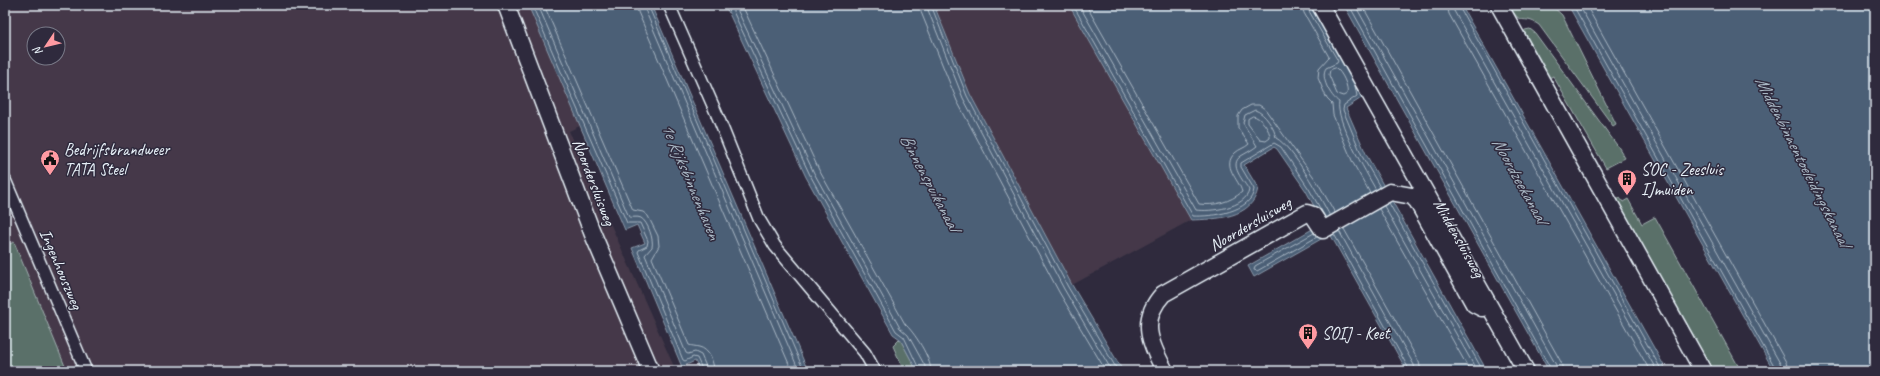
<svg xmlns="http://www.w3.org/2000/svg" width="1880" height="376" viewBox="0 0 1880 376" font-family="Caveat,sans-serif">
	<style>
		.built { fill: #443949; fill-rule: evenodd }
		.green { fill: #5a6f69; stroke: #a1b0b0 }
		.water { fill: #4b5f76; stroke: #8a99aa }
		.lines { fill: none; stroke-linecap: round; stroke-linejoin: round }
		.shore { stroke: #a9b7c4; stroke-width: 1 }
		.street-casing { stroke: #e8f1f8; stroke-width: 14 }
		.secondary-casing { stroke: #e8f1f8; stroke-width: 19 }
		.street { stroke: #2f2a3d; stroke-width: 11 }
		.secondary { stroke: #2f2a3d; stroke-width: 16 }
		.labels { text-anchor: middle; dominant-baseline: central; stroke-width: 3; stroke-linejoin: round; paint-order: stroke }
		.poi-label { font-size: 17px; fill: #e8f1f8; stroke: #2f2a3d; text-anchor: start }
		.street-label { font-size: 17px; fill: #e8f1f8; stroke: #2f2a3d }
		.water-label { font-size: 18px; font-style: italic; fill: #a9b7c4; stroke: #2f2a3d }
	</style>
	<rect width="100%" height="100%" fill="#2f2a3d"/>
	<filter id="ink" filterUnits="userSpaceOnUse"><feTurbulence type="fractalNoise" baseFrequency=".025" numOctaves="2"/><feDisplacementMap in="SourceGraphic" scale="8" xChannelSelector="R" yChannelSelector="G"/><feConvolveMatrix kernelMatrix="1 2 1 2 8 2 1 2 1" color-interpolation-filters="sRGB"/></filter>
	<g filter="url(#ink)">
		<!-- built -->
		<path class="built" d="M 5,5 L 548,5 L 595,119 L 569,131 L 676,371 L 5,371 ZM 34,34 L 58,34 L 58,58 L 34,58 Z
			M 934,5 L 1069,5 L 1191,220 L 1072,285 L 970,94 Z"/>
		<!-- green -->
		<path class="green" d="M 1509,5 L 1551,5 L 1562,15 L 1616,124 L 1613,126 L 1539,25 C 1522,13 1522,29 1509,5 Z
			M 1530,29 L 1535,33 L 1619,148 L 1625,158 L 1606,168 L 1553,76 L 1549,78 L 1524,34 L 1525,30 Z
			M 1620,198 L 1623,202 L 1628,199 L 1642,224 L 1655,217 L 1741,371 L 1711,371 L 1617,200 Z
			M 14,242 L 67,371 L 5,371 L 5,246 Z
			M 900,339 L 917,371 L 904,371 L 893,346 Z"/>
		<!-- water -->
		<path class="water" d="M 528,5 L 651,5 L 808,371 L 700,371 L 695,361 L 682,367 L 632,248 L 645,243 L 637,225 L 625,230 Z
			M 725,5 L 934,5 L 970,94 L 1072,285 L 1123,371 L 917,371 L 900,339 L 893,334 L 806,177 Z
			M 1069,5 L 1316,5 L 1363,97 L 1346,108 L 1367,156 L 1487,371 L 1407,371 L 1330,234 L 1254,277 L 1248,266 L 1323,223 L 1306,191 L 1277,149 L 1274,147 L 1244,165 L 1258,188 C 1253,219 1215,219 1191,220 Z
			M 1344,5 L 1461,5 L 1667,371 L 1549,371 Z
			M 1568,5 L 1875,5 L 1875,371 L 1774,371 Z"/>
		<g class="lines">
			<!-- shore -->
			<path class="shore" d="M 532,5 L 627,223 L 640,223 L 648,241 L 647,246 L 639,250 L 638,252 L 683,360 L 685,361 L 693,357 L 697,358 L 703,371
				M 538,5 L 629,217 C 633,218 637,216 641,218 C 648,222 654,240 652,247 L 645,255 L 686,353 L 688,354 L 695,352 L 701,355 L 708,371
				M 544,5 L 633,210 L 643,212 L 648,216 L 658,236 L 659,246 L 652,258 L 689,345 C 692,346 695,346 699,347 C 709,349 714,362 714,371
				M 637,5 L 638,12 L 792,371
				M 643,5 L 799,371
				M 648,5 L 804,371
				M 730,5 L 810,175 L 896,331 L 904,337 L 920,371
				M 735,5 L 814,173 L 900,328 L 908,335 L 925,366 L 925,371
				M 742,5 L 819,170 L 905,324 C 914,332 931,358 931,371
				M 920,5 L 921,12 L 957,101 L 1059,292 L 1106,371
				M 926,5 L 963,98 L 1064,289 L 1112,371
				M 931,5 L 967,96 L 1068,287 L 1118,371
				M 1073,5 L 1193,216 C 1211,217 1252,212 1254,189 L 1241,167 L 1241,163 L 1274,143 L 1281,147 L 1309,189 L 1324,215
				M 1079,5 L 1196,210 C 1210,212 1246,208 1249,190 C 1244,181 1228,165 1241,156 C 1246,153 1252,150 1257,146 L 1243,123 L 1245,115 L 1255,110 C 1265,113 1275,129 1276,138 C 1293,147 1320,197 1330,216
				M 1086,5 L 1199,204 C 1215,206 1230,202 1242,192 C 1239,179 1221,166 1235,153 C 1239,149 1245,148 1249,144 L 1238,128 L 1238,116 L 1242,110 L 1251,105 L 1259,105 L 1265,109 L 1318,183 L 1335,213
				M 1302,5 L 1304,13 L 1329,57 L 1319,68 L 1318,78 L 1327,99 L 1332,104 L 1333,115 L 1353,163 L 1370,193
				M 1308,5 L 1309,11 L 1338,61 L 1337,63 L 1326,68 C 1320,77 1330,96 1339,102 C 1335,120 1366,172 1376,190
				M 1349,5 L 1552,371
				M 1355,5 L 1556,365 L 1557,371
				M 1362,5 L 1561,362 L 1563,371
				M 1447,5 L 1449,14 L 1650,371
				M 1453,5 L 1454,11 L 1657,371
				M 1458,5 L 1662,371
				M 1573,5 L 1777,371
				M 1579,5 L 1781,365 L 1782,371
				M 1586,5 L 1786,362 L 1788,371
				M 1336,68 C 1342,72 1349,87 1347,94 L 1343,96 L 1337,94 L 1329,75 L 1330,70 Z
				M 1355,86 L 1357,96 L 1344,105 L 1343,110 L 1363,158 L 1380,187
				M 1253,116 C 1260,116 1271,131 1270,138 L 1266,141 L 1260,140 L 1248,124 L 1248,119 Z
				M 1389,203 L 1483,371
				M 1384,206 L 1477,371
				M 1379,209 L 1470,371
				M 1344,229 L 1419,362 L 1421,371
				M 1339,231 L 1414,365 L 1415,371
				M 1314,233 L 1255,266 L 1254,270 L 1257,271 L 1317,237
				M 1334,234 L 1410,371"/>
			<!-- street casing -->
			<g class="street-casing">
				<path id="street" d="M 669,5 L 718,117 L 759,219 L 775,246 L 865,353 L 875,371
					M 5,180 L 86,371"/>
			</g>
			<!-- secondary casing -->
			<g class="secondary-casing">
				<path id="secondary" d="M 506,5 L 592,232 L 651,371
					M 1320,5 L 1526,371
					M 1499,5 L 1703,371
					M 1165,371 C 1150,344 1139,320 1163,294 L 1307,213 L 1313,215 L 1323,230 L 1390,192 L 1412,196 L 1417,201 L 1474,304 L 1482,308 L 1489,306"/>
			</g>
			<!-- street -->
			<use href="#street" class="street"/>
			<!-- secondary -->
			<use href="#secondary" class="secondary"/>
		</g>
	</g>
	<!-- icons -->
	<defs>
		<g id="civic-pin" transform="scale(1)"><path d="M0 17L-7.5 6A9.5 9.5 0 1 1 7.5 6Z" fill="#ff9aa2" stroke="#2f2a3d"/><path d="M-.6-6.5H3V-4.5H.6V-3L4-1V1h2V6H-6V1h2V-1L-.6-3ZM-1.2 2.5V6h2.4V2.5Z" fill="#111"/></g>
		<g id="building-pin" transform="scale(1)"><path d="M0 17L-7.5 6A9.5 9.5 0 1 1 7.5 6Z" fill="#ff9aa2" stroke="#2f2a3d"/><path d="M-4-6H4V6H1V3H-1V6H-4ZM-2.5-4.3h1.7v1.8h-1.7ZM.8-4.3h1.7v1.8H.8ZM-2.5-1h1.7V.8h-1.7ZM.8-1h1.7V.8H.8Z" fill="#111"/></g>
	</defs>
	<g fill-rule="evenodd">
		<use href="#civic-pin" x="50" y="159"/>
		<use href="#building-pin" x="1627" y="179"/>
		<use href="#building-pin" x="1308" y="333"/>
	</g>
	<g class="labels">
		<!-- poi labels -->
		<g class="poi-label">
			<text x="64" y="149">Bedrijfsbrandweer<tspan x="64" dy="20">TATA Steel</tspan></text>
			<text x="1641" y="169">SOC - Zeesluis<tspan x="1641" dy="20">IJmuiden</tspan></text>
			<text x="1322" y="333">SOIJ - Keet</text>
		</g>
		<!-- street labels -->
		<g class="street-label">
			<text transform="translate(594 182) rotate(69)">Noordersluisweg</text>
			<text transform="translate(1250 224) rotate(-30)">Noordersluisweg</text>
			<text transform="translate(1459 238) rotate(61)">Middensluisweg</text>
			<text transform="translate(61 269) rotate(67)">Ingenhouszweg</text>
		</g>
		<!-- water labels -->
		<g class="water-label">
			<text transform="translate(1803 161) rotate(63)">Middenbinnentoeleidingskanaal</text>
			<text transform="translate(1520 180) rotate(61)">Noordzeekanaal</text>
			<text transform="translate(691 181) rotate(67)">1e Rijksbinnenhaven</text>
			<text transform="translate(930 182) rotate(62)">Binnenspuikanaal</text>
		</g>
	</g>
	<!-- margin -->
	<rect width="1880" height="376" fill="none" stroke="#2f2a3d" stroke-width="20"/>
	<rect x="10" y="10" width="1860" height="356" fill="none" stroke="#e8f1f8" stroke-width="1.5" filter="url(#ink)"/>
	<!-- north arrow -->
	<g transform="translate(46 46) rotate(235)"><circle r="19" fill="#2f2a3d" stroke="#797a88"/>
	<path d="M0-3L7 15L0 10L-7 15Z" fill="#ff9aa2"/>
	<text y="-6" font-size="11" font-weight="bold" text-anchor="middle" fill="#e8f1f8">N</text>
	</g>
</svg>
